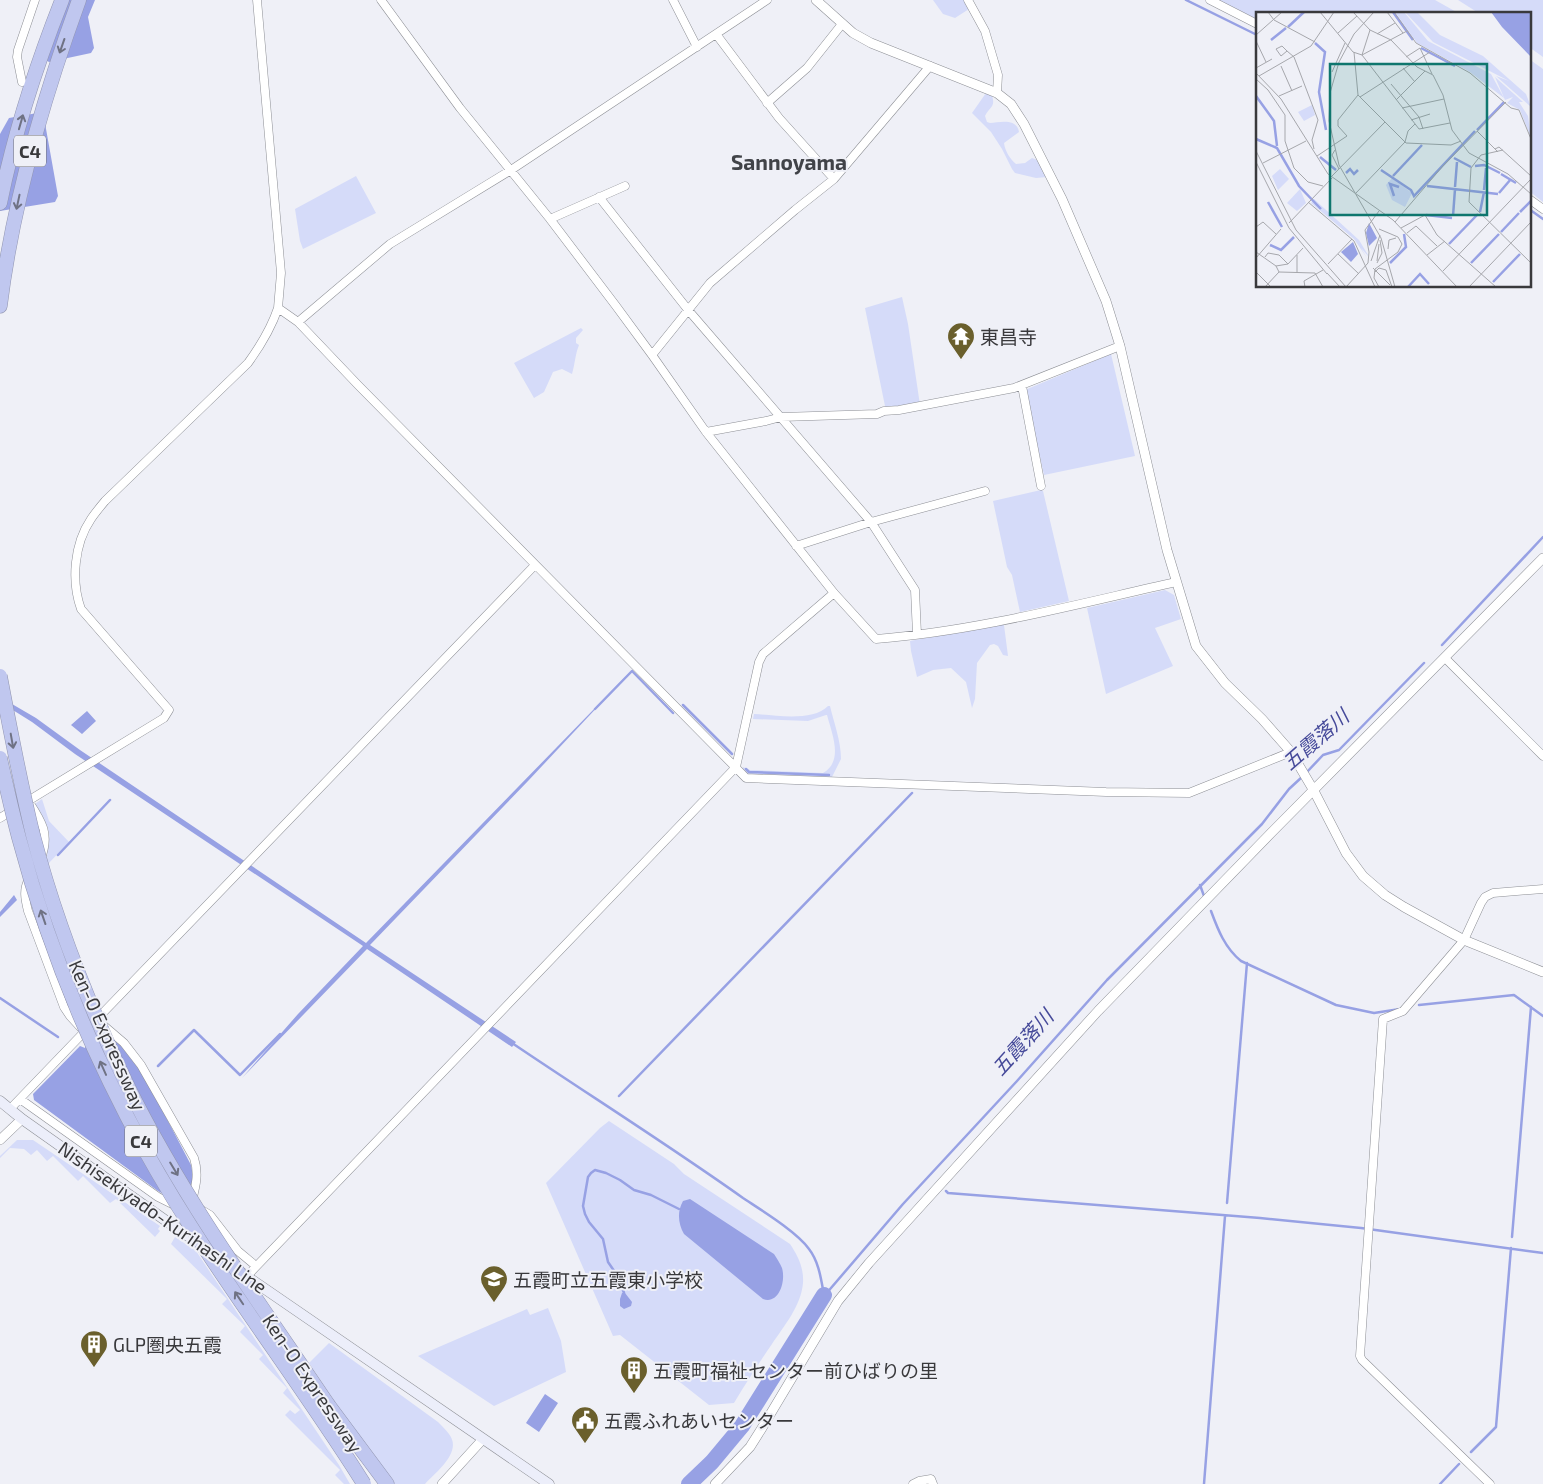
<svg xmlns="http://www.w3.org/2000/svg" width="1543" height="1484" viewBox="0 0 1543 1484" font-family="'Exo 2','Noto Sans JP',sans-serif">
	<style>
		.green { fill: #d5dbf9 }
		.water { fill: #97a1e4 }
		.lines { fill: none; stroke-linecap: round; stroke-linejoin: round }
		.stream { stroke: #97a1e4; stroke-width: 2.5 }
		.river { stroke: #97a1e4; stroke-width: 16 }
		.minor-casing { stroke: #8d8f95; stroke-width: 9 }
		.tertiary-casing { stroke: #8d8f95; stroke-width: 10 }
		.secondary-casing { stroke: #8d8f95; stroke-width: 11 }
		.motorway-casing { stroke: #9195b0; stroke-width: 15 }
		.minor { stroke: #fff; stroke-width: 8 }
		.tertiary { stroke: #fff; stroke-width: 9 }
		.secondary { stroke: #eceefa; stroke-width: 10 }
		.motorway { stroke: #c0c7ef; stroke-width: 14 }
		.motorway-bridge-casing { stroke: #9195b0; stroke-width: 15; stroke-linecap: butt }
		.motorway-bridge { stroke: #c0c7ef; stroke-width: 14 }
		.oneway { stroke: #6f7284 }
		.labels { text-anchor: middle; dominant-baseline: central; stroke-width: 4; stroke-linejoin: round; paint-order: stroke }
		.shield { fill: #eff0f7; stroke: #707074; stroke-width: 1 }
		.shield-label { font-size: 18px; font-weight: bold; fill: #39393c }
		.poi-label { font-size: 19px; fill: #39393c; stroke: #eff0f7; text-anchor: start }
		.street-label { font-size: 19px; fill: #39393c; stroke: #eff0f7 }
		.water-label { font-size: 20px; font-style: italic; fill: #464a9a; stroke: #eff0f7 }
		.quarter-label { font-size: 21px; font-weight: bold; fill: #414348; stroke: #eff0f7 }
		.inset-river { fill: none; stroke: #97a1e4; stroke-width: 2.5 }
		.inset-road { fill: none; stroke: #a6a7ac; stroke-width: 1 }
		.view { fill: #0f766e; fill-opacity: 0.15; stroke: #0f766e; stroke-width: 2.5 }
		.inset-edge { fill: none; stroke: #39393c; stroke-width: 2.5 }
	</style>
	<rect width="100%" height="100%" fill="#eff0f7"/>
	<!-- green -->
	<path class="green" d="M 933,0 L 964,0 L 969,9 L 955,18 L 943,14 Z
		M 1218,0 L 1435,0 L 1460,14 L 1257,14 L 1257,20 Z
		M 1458,0 L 1543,0 L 1543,57 L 1529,47 L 1529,14 L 1480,14 Z
		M 1529,59 L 1543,69 L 1543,202 L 1529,191 Z
		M 986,93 L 992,96 C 996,107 989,107 985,116 L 987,122 L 990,123 C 1000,122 1017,118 1019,132 L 1004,143 C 1005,151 1010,159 1016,164 L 1025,163 L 1032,158 L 1035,159 L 1039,161 L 1047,177 L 1036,178 L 1015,173 L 1012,169 L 1002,149 L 991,132 L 972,113 Z
		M 356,176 L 376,213 L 303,249 L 300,241 L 295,209 Z
		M 902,297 L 908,324 L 920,405 L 887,409 L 885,406 L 865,308 Z
		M 581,328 L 583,330 L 576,338 L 576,343 L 579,345 C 575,355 575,364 572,374 L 562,369 L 553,372 L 544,392 L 534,398 L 514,363 Z
		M 1111,354 L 1135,456 L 1044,475 L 1025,390 Z
		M 1041,490 L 1043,491 L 1069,601 L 1020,612 L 1012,575 L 1007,567 L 993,501 Z
		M 1165,590 L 1174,595 L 1181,619 L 1155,628 L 1173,666 L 1106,694 L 1087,608 Z
		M 1000,624 L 1004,625 L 1008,656 L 1003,655 L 998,646 L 994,644 L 990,645 L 977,663 L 975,699 L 972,708 L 966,682 L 951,668 L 933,670 L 917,677 L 911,651 L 910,641 Z
		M 828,706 L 830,706 C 834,723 841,741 841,759 L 831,779 L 749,775 L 743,770 L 743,767 L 750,770 L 823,773 C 844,761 832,734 827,715 L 826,715 L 808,721 L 753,719 L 754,714 C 774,715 813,722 828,706 Z
		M 42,799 L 49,821 L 69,842 L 48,864 C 45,854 50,844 49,833 C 47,823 40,813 35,804 Z
		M 609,1121 L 674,1164 L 684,1174 L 790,1244 C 798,1256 804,1268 803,1283 C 801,1306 784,1326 772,1344 C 759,1363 746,1383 734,1403 L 709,1405 L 620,1335 L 613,1336 L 546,1183 L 600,1128 Z
		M 17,1140 L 33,1140 L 160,1226 L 158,1229 L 160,1231 L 155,1237 L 116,1199 L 110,1203 L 83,1176 L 78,1181 L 53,1156 L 47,1161 L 37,1150 L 31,1155 L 24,1149 L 10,1148 L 0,1158 L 0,1156 Z
		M 175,1237 L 196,1251 L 339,1465 L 350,1484 L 344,1484 L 335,1475 L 340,1470 L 285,1415 L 290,1410 L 295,1414 L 300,1410 L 283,1393 L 287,1388 L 259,1359 L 263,1355 L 240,1332 L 245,1326 L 222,1304 L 227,1299 L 171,1244 Z
		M 548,1308 L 561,1341 L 566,1372 L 494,1406 L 418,1356 L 527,1309 L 530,1315 Z
		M 329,1343 L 438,1422 C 442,1426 446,1430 449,1434 C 463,1452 436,1472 425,1484 L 394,1484 L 352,1427 L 309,1363 Z"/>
	<!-- water -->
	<path class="water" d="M 55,0 L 95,0 L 88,17 L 94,48 L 91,53 L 49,62 L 44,59 L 40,39 L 53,22 Z
		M 43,112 L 58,196 L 55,202 L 0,211 L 0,134 L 9,118 Z
		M 633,669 L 528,781 L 370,945 L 516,1042 L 512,1047 L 367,949 L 242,1078 L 298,1014 L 363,946 L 75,754 L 32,722 L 0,702 L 0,697 L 36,718 L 80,750 L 366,943 Z
		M 87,711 L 96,721 L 82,734 L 71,725 Z
		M 14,895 L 17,900 L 0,917 L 0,912 Z
		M 102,1025 L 118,1042 L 145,1077 L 191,1165 L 193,1176 L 189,1198 C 179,1204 167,1196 158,1191 L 34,1100 L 33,1094 L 80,1046 L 85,1048 L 92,1032 Z
		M 690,1199 L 774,1254 C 777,1259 780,1263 782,1268 C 786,1281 779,1305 763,1299 L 684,1234 C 678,1223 677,1212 683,1201 Z
		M 622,1293 L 625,1293 L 632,1302 L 631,1306 L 624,1309 L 620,1306 L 620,1299 Z
		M 545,1394 L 558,1403 L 539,1432 L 526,1423 Z"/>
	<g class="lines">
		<!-- stream -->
		<path class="stream" d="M 1186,0 L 1257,35
			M 1529,209 L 1543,219
			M 1442,645 L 1543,537
			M 683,705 L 732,754
			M 595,709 L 632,671 L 673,713
			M 746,769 L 749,772 L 829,775
			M 1306,773 L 1323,755 L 1339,750 L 1424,663
			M 58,855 L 110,800
			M 1200,885 L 1204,896
			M 1211,911 C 1218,930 1225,948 1241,961 L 1336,1005 L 1374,1013 L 1400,1009
			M 0,998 L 58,1037
			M 1419,1005 L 1514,995 L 1543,1016
			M 512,1043 C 589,1095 667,1144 743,1198 C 761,1210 797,1232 809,1249 C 819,1262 821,1279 824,1295
			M 158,1066 L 194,1030 L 240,1075 L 280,1034
			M 619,1096 L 912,793
			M 946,1191 L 948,1193 L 1260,1218 L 1361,1228 L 1543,1253
			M 1227,1203 L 1247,963
			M 1512,1237 L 1531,1007
			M 624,1293 L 619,1278 L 608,1262 L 603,1239 L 589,1222 L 585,1214 L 583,1206 L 588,1177 L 591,1173 L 595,1170 L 606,1173 L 620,1180 L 634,1190 L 651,1195 L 679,1209
			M 825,1295 L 903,1204 L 1017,1081 L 1107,980 L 1262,824 L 1289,789 L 1302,777
			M 1471,1452 L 1496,1427 L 1511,1248
			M 1204,1484 L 1225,1216
			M 1440,1484 L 1459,1464"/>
		<!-- river -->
		<path class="river" d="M 689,1484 L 712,1462 L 742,1426 L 824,1295"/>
		<!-- minor casing -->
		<g class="minor-casing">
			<path id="minor" d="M 257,0 L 281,273 L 278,308 L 298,322 L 358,385 L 746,778 L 1106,792 L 1189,793 L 1291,752
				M 381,0 L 460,108 L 550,219 L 616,306 L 652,355 L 706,432 L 834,593 L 876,639 C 977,631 1077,604 1176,582
				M 673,0 L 697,47
				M 968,0 L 985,31 L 998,75 L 997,93
				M 1210,0 L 1257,24
				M 716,34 L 779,118 L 834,179
				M 22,82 L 17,57 L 18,50 L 35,0
				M 767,103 L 807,68 L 842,24
				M 599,197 L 689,311 L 871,522 L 915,590 L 917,634
				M 1529,199 L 1543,209
				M 550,219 L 625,186
				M 298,322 L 390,244 L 511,170 L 767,0
				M 652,355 L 710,283 L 795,210 L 834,179 L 930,66
				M 1022,386 L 1041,486
				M 706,432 L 766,421 L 781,417 L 877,414 L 884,411 L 899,410 L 1014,388 L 1120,346
				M 796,546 L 871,522 L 985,491
				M 1445,658 L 1543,756
				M 29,802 C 42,822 50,834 41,858
				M 0,818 L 164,718 L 169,710 L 81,609 C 71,581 74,544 91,519 C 95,513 100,507 105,501 L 248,363 C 261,345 271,329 278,308
				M 29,879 C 23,889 25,899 28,911 L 64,1007 L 70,1016 L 81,1028
				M 96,1020 L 535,565
				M 103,1025 L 124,1043 L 141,1065 L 194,1158 C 199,1173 196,1185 192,1201
				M 20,1099 L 158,1197 L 174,1205 L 191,1206 L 200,1209 L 210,1215 L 238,1251 L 256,1266
				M 10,1109 L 88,1028
				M 247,1276 L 736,767 L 759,662 L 763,654 L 834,593
				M 913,1484 L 919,1481 L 931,1479 L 933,1484
				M 1490,1484 L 1362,1360 L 1360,1356 L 1383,1019 L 1403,1011 L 1464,940 L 1481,903 L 1485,897 L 1493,893 L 1543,889"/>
		</g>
		<!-- tertiary casing -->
		<g class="tertiary-casing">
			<path id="tertiary" d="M 816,0 L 853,33 L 871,43 L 997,93 L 1011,104 L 1024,124 L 1062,199 L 1106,301 L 1120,346 L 1167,550 L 1196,646 L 1225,683 L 1262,719 L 1291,752 L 1314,791 L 1346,853 L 1363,876 L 1385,895 L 1404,907 L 1464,940 L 1543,972
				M 0,1140 L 22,1119
				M 442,1484 L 483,1439
				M 715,1484 L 750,1447 L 762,1428 L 838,1301 L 869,1263 L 1098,1011 L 1272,832 L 1543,558"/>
		</g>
		<!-- secondary casing -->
		<g class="secondary-casing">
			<path id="secondary" d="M 0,1101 L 22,1119 L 172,1225 L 549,1484"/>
		</g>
		<!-- motorway casing -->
		<g class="motorway-casing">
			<path id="motorway" d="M 0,203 C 14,134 36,66 62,0
				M 0,306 C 13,201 43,99 79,0
				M 329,1406 L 387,1484"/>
		</g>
		<!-- minor -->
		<use href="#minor" class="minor"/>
		<!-- tertiary -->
		<use href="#tertiary" class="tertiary"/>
		<!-- secondary -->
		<use href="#secondary" class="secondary"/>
		<!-- motorway -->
		<use href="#motorway" class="motorway"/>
		<!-- motorway-bridge casing -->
		<g class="motorway-bridge-casing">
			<path id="motorway-bridge" d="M 0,676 C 10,729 20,782 33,835 C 54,915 84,993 119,1068 C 175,1188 255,1296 329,1406
				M 0,758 C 6,785 12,812 19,838 C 48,947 91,1052 145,1150 C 210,1267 293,1371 364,1484"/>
		</g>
		<!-- motorway-bridge -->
		<use href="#motorway-bridge" class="motorway-bridge"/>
	</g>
	<!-- one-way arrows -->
	<defs><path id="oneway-shaft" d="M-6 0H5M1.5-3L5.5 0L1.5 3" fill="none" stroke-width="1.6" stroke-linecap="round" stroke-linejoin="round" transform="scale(1.25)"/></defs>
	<g class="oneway">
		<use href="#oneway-shaft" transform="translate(62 46) rotate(109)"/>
		<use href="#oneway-shaft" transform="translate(21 122) rotate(-74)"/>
		<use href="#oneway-shaft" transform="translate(18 202) rotate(102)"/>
		<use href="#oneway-shaft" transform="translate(12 741) rotate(80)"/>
		<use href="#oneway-shaft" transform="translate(43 917) rotate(-109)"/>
		<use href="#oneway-shaft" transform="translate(103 1068) rotate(-114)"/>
		<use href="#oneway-shaft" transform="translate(174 1169) rotate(59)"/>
		<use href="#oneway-shaft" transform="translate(239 1298) rotate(-124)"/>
	</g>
	<!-- icons -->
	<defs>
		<g id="temple-pin" transform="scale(1.4375)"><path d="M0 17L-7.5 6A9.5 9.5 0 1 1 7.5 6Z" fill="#6a5f2c" stroke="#eff0f7"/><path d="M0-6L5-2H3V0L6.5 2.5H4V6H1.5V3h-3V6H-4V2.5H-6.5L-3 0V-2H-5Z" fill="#fff"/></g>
		<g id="school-pin" transform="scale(1.4375)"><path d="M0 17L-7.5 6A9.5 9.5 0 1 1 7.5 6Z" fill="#6a5f2c" stroke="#eff0f7"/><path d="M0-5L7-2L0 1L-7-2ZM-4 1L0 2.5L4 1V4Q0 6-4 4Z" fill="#fff"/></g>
		<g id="building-pin" transform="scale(1.4375)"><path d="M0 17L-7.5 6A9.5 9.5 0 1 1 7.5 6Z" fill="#6a5f2c" stroke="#eff0f7"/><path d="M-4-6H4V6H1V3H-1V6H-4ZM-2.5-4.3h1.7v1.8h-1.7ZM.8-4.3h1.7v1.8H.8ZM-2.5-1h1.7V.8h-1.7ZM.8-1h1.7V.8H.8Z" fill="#fff"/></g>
		<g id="civic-pin" transform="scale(1.4375)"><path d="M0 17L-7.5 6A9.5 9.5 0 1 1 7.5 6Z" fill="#6a5f2c" stroke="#eff0f7"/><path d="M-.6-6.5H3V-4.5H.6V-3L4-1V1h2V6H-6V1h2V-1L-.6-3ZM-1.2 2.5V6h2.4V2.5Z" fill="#fff"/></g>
	</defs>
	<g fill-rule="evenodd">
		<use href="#temple-pin" x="961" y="336"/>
		<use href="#school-pin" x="494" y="1279"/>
		<use href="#building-pin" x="94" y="1344"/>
		<use href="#building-pin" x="634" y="1370"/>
		<use href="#civic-pin" x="585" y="1420"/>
	</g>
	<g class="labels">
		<!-- shield labels -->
		<g class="shield">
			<rect x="14" y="135.5" width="32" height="31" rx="4"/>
			<rect x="125" y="1125.5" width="32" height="31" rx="4"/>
		</g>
		<g class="shield-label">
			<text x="30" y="151">C4</text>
			<text x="141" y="1141">C4</text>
		</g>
		<!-- poi labels -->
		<g class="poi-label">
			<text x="980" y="336">東昌寺</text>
			<text x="513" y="1279">五霞町立五霞東小学校</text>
			<text x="113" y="1344">GLP圏央五霞</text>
			<text x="653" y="1370">五霞町福祉センター前ひばりの里</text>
			<text x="604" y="1420">五霞ふれあいセンター</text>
		</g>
		<!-- street labels -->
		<g class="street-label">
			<text transform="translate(108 1035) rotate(66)">Ken-O Expressway</text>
			<text transform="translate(163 1217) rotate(35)">Nishisekiyado-Kurihashi Line</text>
			<text transform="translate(313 1383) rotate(56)">Ken-O Expressway</text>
		</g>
		<!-- water labels -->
		<g class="water-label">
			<text transform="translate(1315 739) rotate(-41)">五霞落川</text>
			<text transform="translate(1022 1042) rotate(-48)">五霞落川</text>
		</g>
		<!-- quarter labels -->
		<g class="quarter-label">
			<text x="789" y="161">Sannoyama</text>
		</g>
	</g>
	<!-- overview -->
	<g transform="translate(1256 12)">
		<rect width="275" height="275" fill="#eff0f7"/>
		<path d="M 139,0 L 148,0 L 172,29 L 235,62 L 248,86 L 214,60 L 161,31 ZM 149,0 L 162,1 L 184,23 L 227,44 L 270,82 L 275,95 L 240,64 L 253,69 L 177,30 ZM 239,65 L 267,90 L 263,90 L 272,104 L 275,126 L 264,98 L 251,91 L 257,85 L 249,88 ZM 56,93 L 59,103 L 48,109 L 42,100 ZM 24,157 L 33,167 L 22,178 L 16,164 ZM 136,166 L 156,181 L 149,195 L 136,188 L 130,173 ZM 44,177 L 50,191 L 41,199 L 31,191 ZM 58,187 L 103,228 L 112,243 L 112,240 L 112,244 L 105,236 L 111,246 L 98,227 L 55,191 Z" fill="#d5dbf9"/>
		<path d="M 235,0 L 275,0 L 275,45 L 246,15 ZM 113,211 L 121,226 L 113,234 L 110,221 ZM 97,230 L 102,242 L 95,250 L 85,240 Z" fill="#97a1e4"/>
		<path class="inset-river" d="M 137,0 L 157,28M 32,15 L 48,0M 15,28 L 30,16M 59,31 L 69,40 L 63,80 L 70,118M 165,36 L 199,54M 0,84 L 18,109 L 21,134M 221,118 L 248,90M 0,127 L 21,136 L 43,174 L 65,197M 64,145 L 80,158M 198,146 L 215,155M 219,154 L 228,153 L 244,161M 125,158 L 155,178 L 158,184 L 219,119M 90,161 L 94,157 L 98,162 L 102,158M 245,162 L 260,171M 137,164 L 166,133M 171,174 L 242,182M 199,175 L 201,150M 228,178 L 230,156M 243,181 L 255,167M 138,184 L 134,172 L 143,175M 12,190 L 26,215M 224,200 L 228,180M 264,200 L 275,189M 170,203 L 196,206M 197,204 L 199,177M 245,220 L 263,201M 193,232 L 222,202M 14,233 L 25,238 L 38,225M 134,251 L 150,235 L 148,222M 215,251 L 243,222M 237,270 L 264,242M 152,275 L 164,262 L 173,272"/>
		<path class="inset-road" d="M 12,0 L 18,8 L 59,30M 64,0 L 97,40 L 106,43 L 163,117 L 194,111M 97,0 L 114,18 L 135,28 L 161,55 L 177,63 L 187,83 L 196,118 L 213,141 L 252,162 L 275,182M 118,0 L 98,22 L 83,50 L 74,81 L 73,109 L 83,153 L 125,226 L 139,275M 131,0 L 147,21M 138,0 L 160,31 L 214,61 L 255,96 L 263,98 L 275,127M 82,21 L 101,4M 121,22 L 139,11M 0,23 L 26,0M 0,29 L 10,50M 31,39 L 25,44 L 20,37 L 26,34 L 31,39 L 38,45 L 62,108 L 56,128 L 58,137M 98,40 L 102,83 L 150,131 L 195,133 L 205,129M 106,43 L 151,19M 106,43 L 114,18M 150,45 L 164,36 L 176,62M 25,54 L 36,79M 0,56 L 16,47M 147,56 L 159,70M 76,60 L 89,31M 0,61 L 25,87 L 72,162 L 137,208 L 201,275M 3,64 L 55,34 L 78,0M 0,67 L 12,78 L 29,103 L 29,129 L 38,156 L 52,170 L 67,174M 135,72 L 163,105 L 167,117M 23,84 L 46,74M 104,85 L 174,40M 140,88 L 169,59M 146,96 L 188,87M 155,108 L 174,102M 221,119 L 242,140M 239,137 L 243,135 L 275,164M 79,138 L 76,143 L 83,157M 247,138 L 225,143 L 215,156 L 213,190 L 275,251M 0,139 L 40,218 L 90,275M 61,144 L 91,124 L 82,114 L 82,108 L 102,83M 0,150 L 33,216 L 71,262M 7,151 L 50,129M 76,164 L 129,110M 99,182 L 149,130 L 152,119 L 159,112M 52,190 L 98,229 L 119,275M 139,210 L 186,155 L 250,90M 33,211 L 76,166M 0,215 L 7,210 L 20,222M 145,216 L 169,203 L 181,223 L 240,275M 123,217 L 142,225 L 146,232 L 142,240 L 119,257 L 118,266 L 123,275M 151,221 L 160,214 L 181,234M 132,237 L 133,228 L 140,226M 0,240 L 20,254 L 23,260M 82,242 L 103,262M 171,243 L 189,229M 9,245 L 12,241 L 23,243 L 32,252M 0,246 L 25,217M 115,249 L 124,223M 121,249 L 123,232M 121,251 L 126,241 L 124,228M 72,252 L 96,227M 20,254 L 32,252 L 47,236M 117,256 L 134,273M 187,259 L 275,167M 0,260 L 15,275M 23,260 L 59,261 L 67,275M 119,260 L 123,256 L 130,258 L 136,275M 41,261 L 41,243M 71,261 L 84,275M 9,275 L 23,260M 49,275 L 48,269 L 67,258M 90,275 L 112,251 L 113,240 L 109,218 L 123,199M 213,275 L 275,210"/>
		<path class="view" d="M 74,52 L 231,52 L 231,203 L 74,203 Z"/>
		<rect width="275" height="275" class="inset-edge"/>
	</g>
</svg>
